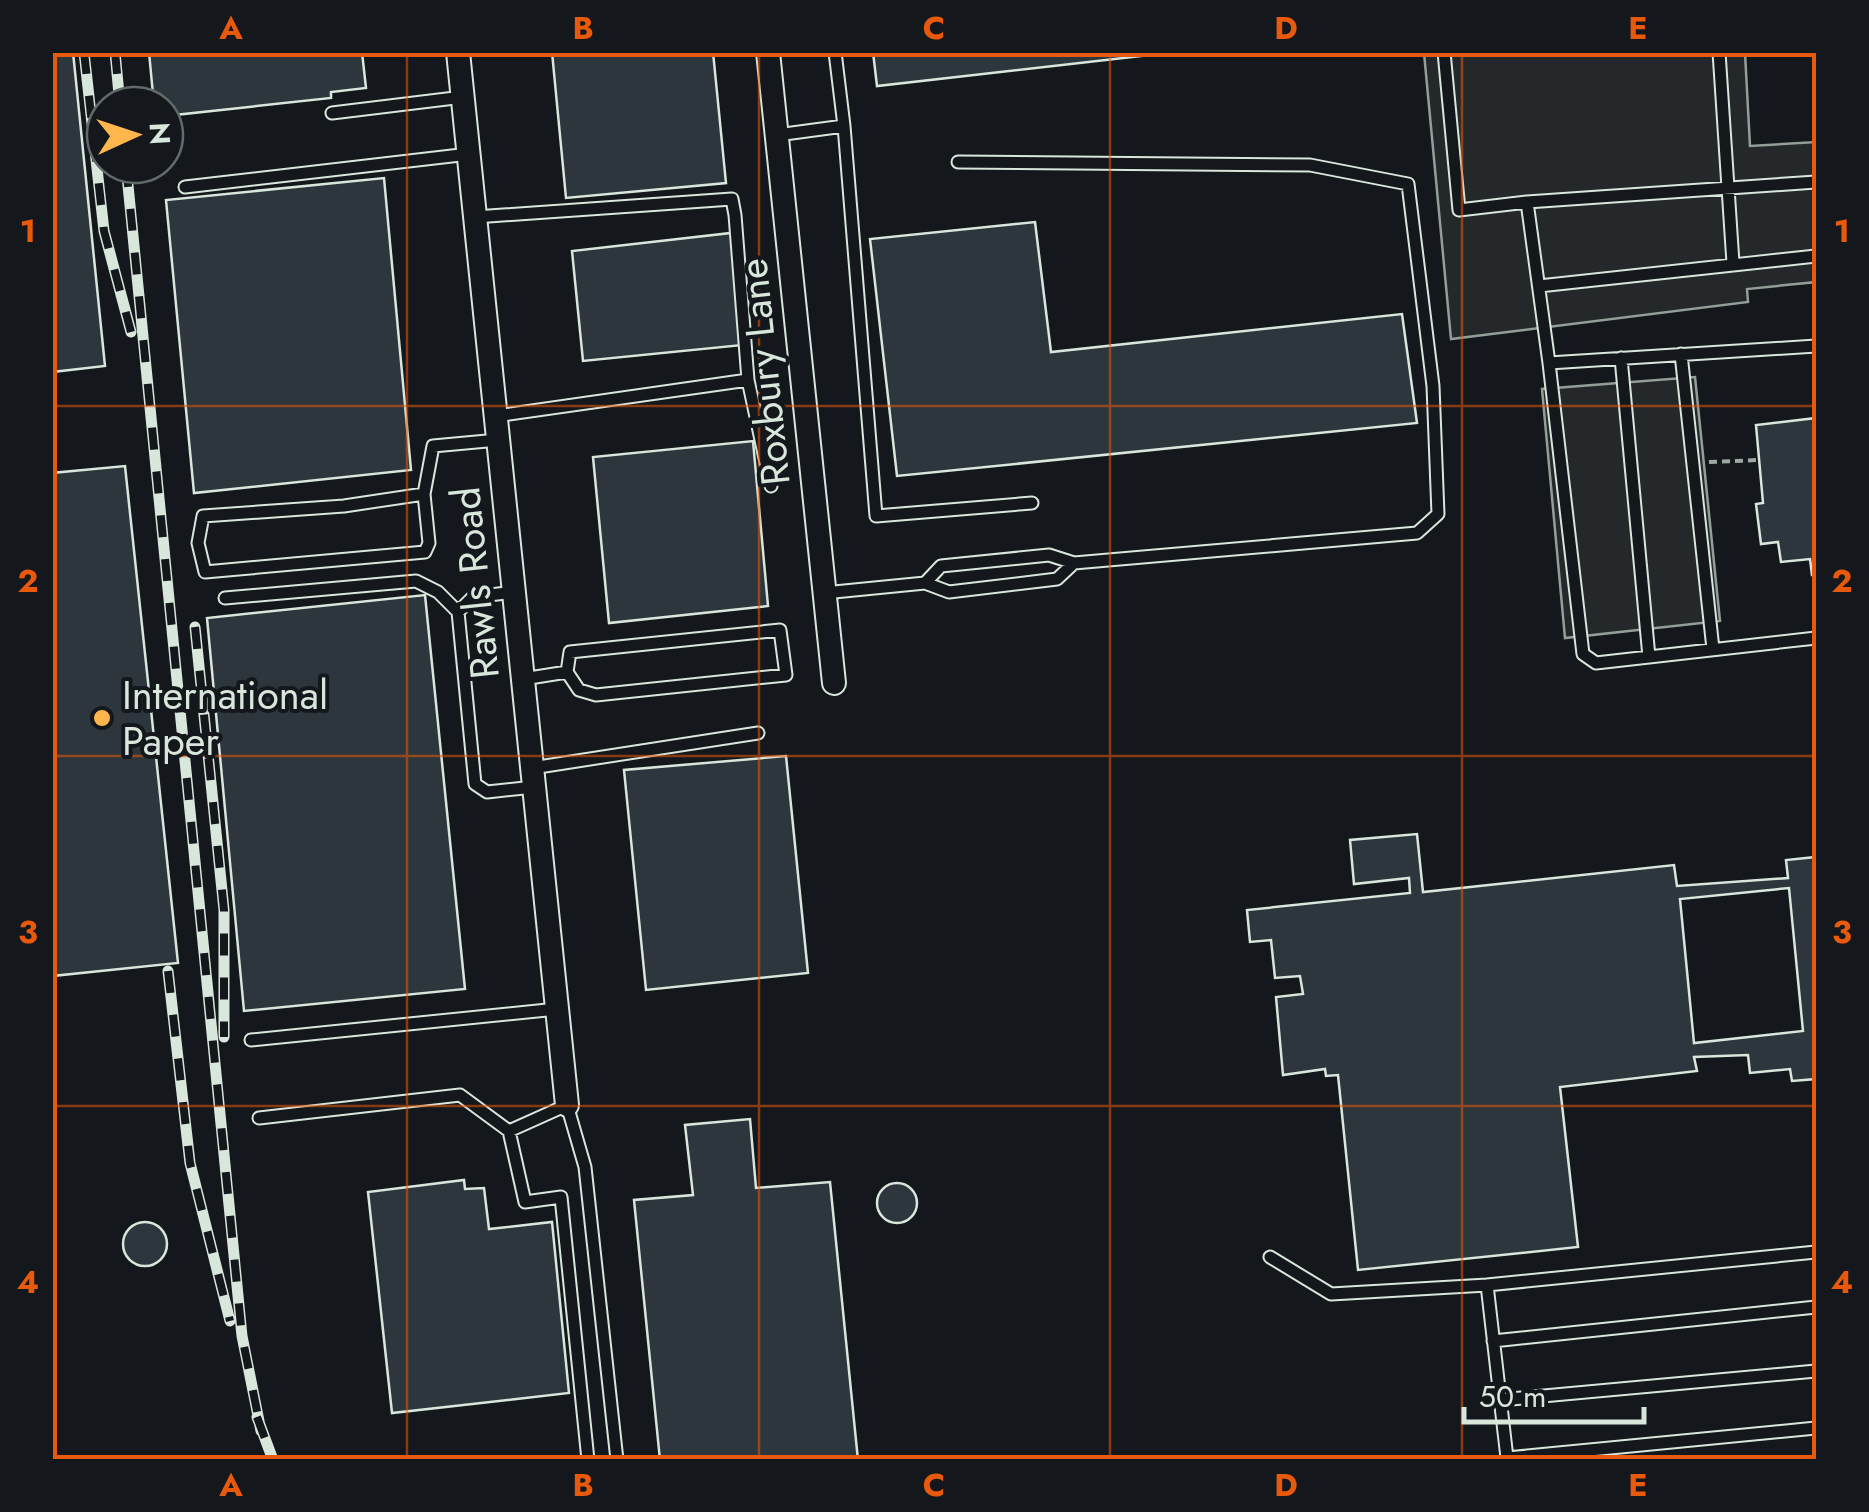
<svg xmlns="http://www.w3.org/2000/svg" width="1869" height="1512" viewBox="0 0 1869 1512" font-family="Jost,sans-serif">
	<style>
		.parking { fill: #24282b; stroke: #939e99; stroke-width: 2.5 }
		.building { fill: #2c363c; stroke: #d8e6dc; stroke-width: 2.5; fill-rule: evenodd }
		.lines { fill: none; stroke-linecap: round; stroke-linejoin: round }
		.lane-casing { stroke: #d8e6dc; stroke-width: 15 }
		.street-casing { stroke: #d8e6dc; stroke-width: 26 }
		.path { stroke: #9da8a2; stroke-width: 4; stroke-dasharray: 8 5; stroke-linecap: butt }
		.lane { stroke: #14181c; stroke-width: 11 }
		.street { stroke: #14181c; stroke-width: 22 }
		.rail-casing { stroke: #d8e6dc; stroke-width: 11 }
		.rail { stroke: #14181c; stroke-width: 8; stroke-dasharray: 22; stroke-linecap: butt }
		.grid { fill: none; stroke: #e8590c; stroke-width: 2.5; stroke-opacity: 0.55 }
		.poi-dot { fill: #ffb74d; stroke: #14181c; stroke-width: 4 }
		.labels { text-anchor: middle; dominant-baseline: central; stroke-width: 8; stroke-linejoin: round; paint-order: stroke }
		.street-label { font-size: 40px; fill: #d8e6dc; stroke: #14181c }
		.poi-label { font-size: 40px; fill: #d8e6dc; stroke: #14181c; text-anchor: start }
		.neatline { fill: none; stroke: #e8590c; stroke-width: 4 }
		.grid-label { font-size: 32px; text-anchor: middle; font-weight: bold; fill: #e8590c }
	</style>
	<rect width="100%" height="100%" fill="#14181c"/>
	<!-- parking -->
	<path class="parking" d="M 1424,53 L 1745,53 L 1750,146 L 1816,142 L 1816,282 L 1747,289 L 1748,302 L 1451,339 Z
		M 1695,377 L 1720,621 L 1565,638 L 1542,389 Z"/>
	<!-- building -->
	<path class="building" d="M 52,52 L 73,52 L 105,366 L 52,372 Z
		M 149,52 L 362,52 L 366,88 L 331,92 L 331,98 L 165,116 L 165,105 L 154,105 Z
		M 552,52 L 713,52 L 726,183 L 566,198 Z
		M 873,52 L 1176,52 L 877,86 Z
		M 384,178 L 411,470 L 194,493 L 166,200 Z
		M 1035,222 L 1051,352 L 1402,314 L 1417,423 L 897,476 L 870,239 Z
		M 731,233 L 743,345 L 583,361 L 572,251 Z
		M 1816,418 L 1816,575 L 1812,575 L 1810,559 L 1781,562 L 1778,542 L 1761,544 L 1756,504 L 1763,503 L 1756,425 Z
		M 753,441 L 768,606 L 609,623 L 593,457 Z
		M 125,466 L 178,963 L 52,976 L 52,473 Z
		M 425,595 L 465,989 L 244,1011 L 207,618 Z
		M 786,756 L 808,973 L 646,990 L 624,770 Z
		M 1417,834 L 1423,892 L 1674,865 L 1677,886 L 1788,878 L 1786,860 L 1816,857 L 1816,1079 L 1792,1081 L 1790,1069 L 1750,1073 L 1748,1055 L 1694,1057 L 1697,1071 L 1560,1087 L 1578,1247 L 1358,1270 L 1338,1075 L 1326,1076 L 1325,1069 L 1283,1075 L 1276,997 L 1303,994 L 1300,976 L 1275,978 L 1271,940 L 1250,942 L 1247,910 L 1410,893 L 1409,878 L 1354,884 L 1350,840 ZM 1789,888 L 1803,1031 L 1694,1043 L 1680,899 Z
		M 750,1119 L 756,1188 L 830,1182 L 858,1460 L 660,1460 L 634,1200 L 693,1195 L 685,1125 Z
		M 464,1180 L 465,1189 L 484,1188 L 489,1229 L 552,1222 L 569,1393 L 392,1413 L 368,1192 Z
		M877 1203a20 20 0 1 1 40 0a20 20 0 1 1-40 0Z
		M123 1244a22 22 0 1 1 44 0a22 22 0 1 1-44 0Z"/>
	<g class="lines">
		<!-- lane casing -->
		<g class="lane-casing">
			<path id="lane" d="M 835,52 L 844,126
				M 1444,52 L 1459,210 L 1527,202 L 1549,363 L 1816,346
				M 1719,52 L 1733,263
				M 332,113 L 463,97
				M 777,135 L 844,126 L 876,516 L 1032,503
				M 185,187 L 469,154
				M 1527,202 L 1816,182
				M 475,217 L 732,199 L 735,215 L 748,380 L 496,416
				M 1539,286 L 1816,256
				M 1681,354 L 1713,649
				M 1621,358 L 1649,657
				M 1549,363 L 1583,654 L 1596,663 L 1816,638
				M 748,380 L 771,486
				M 424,494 L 344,506 L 203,516 L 198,543 L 205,572 L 425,552 L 429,543 L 424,494 L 433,446 L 498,440
				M 925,583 L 941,566 L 1049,555 L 1074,563 L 1417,533 L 1438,514 L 1433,386 L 1408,184 L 1310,165 L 958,162
				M 824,593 L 925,583 L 949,592 L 1057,579 L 1074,563
				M 225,598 L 416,581 L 438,592 L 458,612 L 475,784 L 487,792 L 534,787
				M 458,612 L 473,597 L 514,592
				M 780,630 L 786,675 L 596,695 L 579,690 L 567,672 L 570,652 Z
				M 523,679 L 567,672
				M 532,768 L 758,733
				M 251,1040 L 557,1009
				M 259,1118 L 460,1095 L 509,1131 L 567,1105 L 585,1167 L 617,1460
				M 509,1131 L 525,1202 L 561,1197 L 588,1460
				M 1816,1252 L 1487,1285 L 1507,1458 L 1816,1428
				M 1270,1257 L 1331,1294 L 1487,1285
				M 1493,1341 L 1816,1307
				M 1500,1400 L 1816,1371"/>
		</g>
		<!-- street casing -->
		<g class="street-casing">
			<path id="street" d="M 458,52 L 567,1105
				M 768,52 L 834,683"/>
		</g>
		<!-- path -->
		<path class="path" d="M 1709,462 L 1759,460"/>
		<!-- lane -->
		<use href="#lane" class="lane"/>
		<!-- street -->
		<use href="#street" class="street"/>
		<!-- rail casing -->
		<g class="rail-casing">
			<path id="rail" d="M 84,52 L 104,231 L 131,332
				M 115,52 L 120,105
				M 126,165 L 242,1336 L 261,1431
				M 195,627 L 224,910 L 224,1037
				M 168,971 L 190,1163 L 230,1321
				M 257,1417 L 273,1460"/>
		</g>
		<!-- rail -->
		<use href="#rail" class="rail"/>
	</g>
	<!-- grid -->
	<path class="grid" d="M 407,52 L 407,1460M 759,52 L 759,1460M 1110,52 L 1110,1460M 1462,52 L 1462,1460M 52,406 L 1816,406M 52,756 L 1816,756M 52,1106 L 1816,1106"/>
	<!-- markers -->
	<circle class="poi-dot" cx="102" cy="718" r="10"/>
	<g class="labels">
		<!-- street labels -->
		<g class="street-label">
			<text transform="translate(764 372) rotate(-96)">Roxbury Lane</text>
			<text transform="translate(475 583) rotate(-96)">Rawls Road</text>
		</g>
		<!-- poi labels -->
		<g class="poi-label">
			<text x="122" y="695">International<tspan x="122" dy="46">Paper</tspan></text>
		</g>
	</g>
	<!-- border -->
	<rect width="1869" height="1512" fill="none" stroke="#14181c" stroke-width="110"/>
	<!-- north arrow -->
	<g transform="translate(135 135) rotate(87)"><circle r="48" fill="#14181c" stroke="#626a69" stroke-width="2.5"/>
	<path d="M0-8L18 38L0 25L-18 38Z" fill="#ffb74d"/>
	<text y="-15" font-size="28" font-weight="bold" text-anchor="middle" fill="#d8e6dc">N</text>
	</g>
	<!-- scale -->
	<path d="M1464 1407v15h180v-15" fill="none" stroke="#d8e6dc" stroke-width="5"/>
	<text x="1479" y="1407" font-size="30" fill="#d8e6dc" stroke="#14181c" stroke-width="8" paint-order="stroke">50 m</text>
	<rect x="55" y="55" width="1759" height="1402" class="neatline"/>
	<g class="grid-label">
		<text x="231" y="39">A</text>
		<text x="583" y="39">B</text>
		<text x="934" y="39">C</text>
		<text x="1286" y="39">D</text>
		<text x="1638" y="39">E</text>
		<text x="28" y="242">1</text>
		<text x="1842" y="242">1</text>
		<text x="28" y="592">2</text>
		<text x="1842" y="592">2</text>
		<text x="28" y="943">3</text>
		<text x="1842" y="943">3</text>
		<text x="28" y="1293">4</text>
		<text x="1842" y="1293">4</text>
		<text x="231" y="1496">A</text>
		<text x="583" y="1496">B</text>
		<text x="934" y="1496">C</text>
		<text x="1286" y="1496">D</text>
		<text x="1638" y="1496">E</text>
	</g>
</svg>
